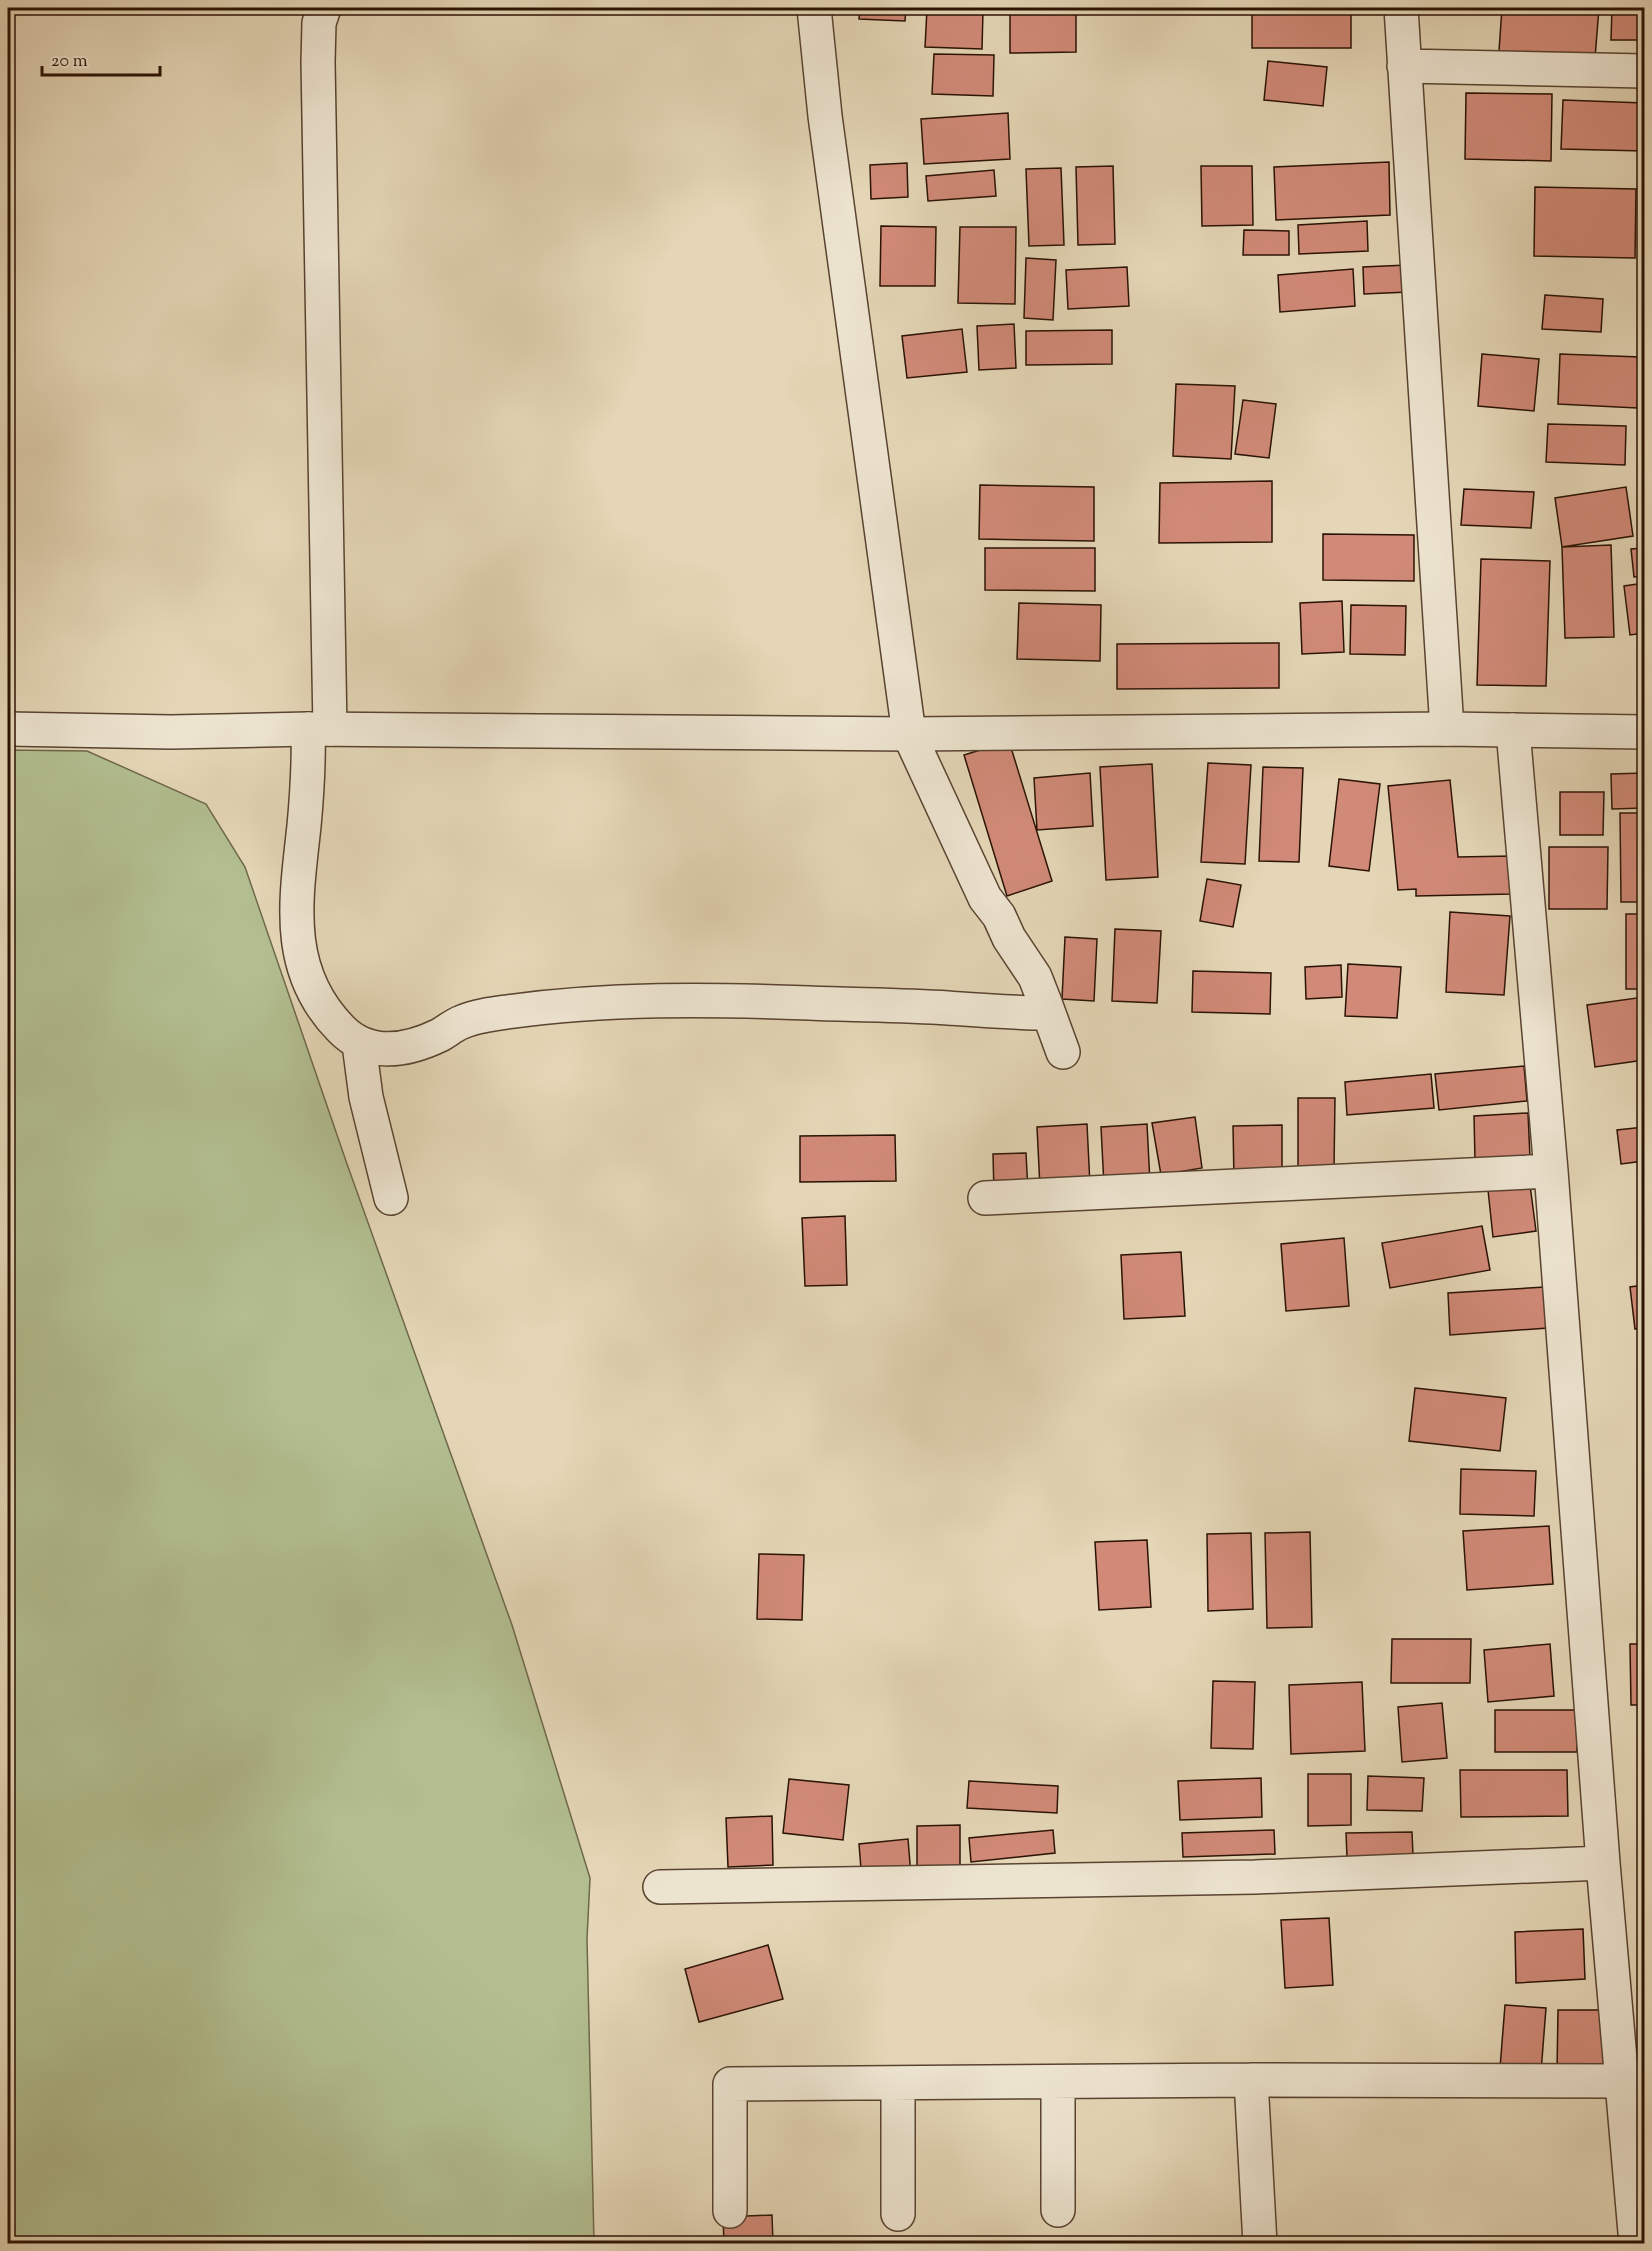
<svg xmlns="http://www.w3.org/2000/svg" width="1652" height="2251" viewBox="0 0 1652 2251" font-family="'Sorts Mill Goudy',serif">
	<style>
		.green { fill: #b2be90; stroke: #6e684a; stroke-width: 1.5 }
		.building { fill: #d18a78; stroke: #2b1204; stroke-width: 1.5 }
		.lines { fill: none; stroke-linecap: round; stroke-linejoin: round }
		.minor-casing { stroke: #594330; stroke-width: 36 }
		.tertiary-casing { stroke: #594330; stroke-width: 36 }
		.minor { stroke: #ede4d0; stroke-width: 33 }
		.tertiary { stroke: #ede4d0; stroke-width: 33 }
	</style>
	<rect width="100%" height="100%" fill="#e4d6b6"/>
	<filter id="stains"><feTurbulence type="fractalNoise" baseFrequency=".00333" numOctaves="4"/><feColorMatrix values="0 0 0 0 .2 0 0 0 0 .09 0 0 0 0 .02 0 0 0 .5 -.17"/></filter>
	<radialGradient id="worn" r=".72"><stop offset=".6" stop-color="#630" stop-opacity="0"/><stop offset="1" stop-color="#630" stop-opacity=".3"/></radialGradient>
	<!-- green -->
	<path class="green" d="M 8,750 L 87,751 L 206,804 L 245,867 L 347,1164 L 512,1625 L 590,1878 L 587,1939 L 594,2243 L 8,2243 Z"/>
	<!-- building -->
	<path class="building" d="M 860,8 L 906,8 L 905,21 L 859,19 Z
		M 1010,8 L 1076,8 L 1076,52 L 1010,53 Z
		M 1252,8 L 1351,8 L 1351,48 L 1252,48 Z
		M 1502,8 L 1599,8 L 1595,58 L 1499,51 Z
		M 1612,8 L 1644,8 L 1644,40 L 1611,40 Z
		M 927,9 L 983,11 L 982,49 L 925,47 Z
		M 934,54 L 994,55 L 993,96 L 932,94 Z
		M 1268,61 L 1327,67 L 1323,106 L 1264,100 Z
		M 1466,93 L 1552,94 L 1551,161 L 1465,159 Z
		M 1563,100 L 1644,103 L 1644,151 L 1561,149 Z
		M 1008,113 L 1010,159 L 924,164 L 921,119 Z
		M 1389,162 L 1390,215 L 1276,220 L 1274,167 Z
		M 907,163 L 908,197 L 871,199 L 870,165 Z
		M 1113,166 L 1115,244 L 1078,245 L 1076,167 Z
		M 1201,166 L 1252,166 L 1253,225 L 1202,226 Z
		M 1061,168 L 1064,245 L 1029,246 L 1026,169 Z
		M 994,170 L 996,196 L 928,201 L 926,176 Z
		M 1535,187 L 1636,189 L 1635,258 L 1534,256 Z
		M 1367,221 L 1368,251 L 1299,254 L 1298,225 Z
		M 881,226 L 936,227 L 935,286 L 880,286 Z
		M 960,227 L 1016,227 L 1015,304 L 958,303 Z
		M 1244,230 L 1289,231 L 1289,255 L 1243,255 Z
		M 1026,258 L 1056,260 L 1053,320 L 1024,318 Z
		M 1407,265 L 1408,292 L 1364,294 L 1363,267 Z
		M 1127,267 L 1129,306 L 1068,309 L 1066,270 Z
		M 1353,269 L 1355,306 L 1280,312 L 1278,275 Z
		M 1545,295 L 1603,299 L 1601,332 L 1542,329 Z
		M 1014,324 L 1016,368 L 979,370 L 977,326 Z
		M 962,329 L 967,372 L 907,378 L 902,336 Z
		M 1112,330 L 1112,364 L 1026,365 L 1026,331 Z
		M 1482,354 L 1539,359 L 1534,411 L 1478,406 Z
		M 1560,354 L 1640,357 L 1637,408 L 1558,404 Z
		M 1176,384 L 1235,386 L 1231,459 L 1173,456 Z
		M 1243,400 L 1276,404 L 1269,458 L 1235,454 Z
		M 1643,409 L 1644,409 L 1644,480 L 1640,480 Z
		M 1548,424 L 1626,426 L 1625,465 L 1546,462 Z
		M 1640,480 L 1644,480 L 1644,525 L 1638,524 Z
		M 1272,481 L 1272,542 L 1159,543 L 1160,483 Z
		M 980,485 L 1094,487 L 1094,541 L 979,539 Z
		M 1626,487 L 1633,536 L 1562,547 L 1555,498 Z
		M 1464,489 L 1534,492 L 1531,528 L 1461,525 Z
		M 1323,534 L 1414,535 L 1414,581 L 1323,580 Z
		M 1611,545 L 1614,637 L 1565,638 L 1562,547 Z
		M 985,548 L 1095,548 L 1095,591 L 985,590 Z
		M 1644,548 L 1644,576 L 1634,577 L 1631,549 Z
		M 1481,559 L 1550,561 L 1546,686 L 1477,685 Z
		M 1644,583 L 1644,633 L 1630,635 L 1624,586 Z
		M 1342,601 L 1344,652 L 1302,654 L 1300,603 Z
		M 1019,603 L 1101,605 L 1100,661 L 1017,659 Z
		M 1351,605 L 1406,606 L 1405,655 L 1350,654 Z
		M 1279,643 L 1279,688 L 1117,689 L 1117,644 Z
		M 1009,741 L 1052,881 L 1007,896 L 964,755 Z
		M 1208,763 L 1251,765 L 1245,864 L 1201,862 Z
		M 1152,764 L 1158,877 L 1106,880 L 1100,767 Z
		M 1263,767 L 1303,768 L 1299,862 L 1259,861 Z
		M 1090,773 L 1093,826 L 1037,830 L 1034,778 Z
		M 1644,773 L 1644,808 L 1612,809 L 1611,774 Z
		M 1339,779 L 1380,784 L 1369,871 L 1329,866 Z
		M 1450,780 L 1458,857 L 1511,856 L 1512,894 L 1416,896 L 1416,889 L 1398,890 L 1388,786 Z
		M 1560,792 L 1604,792 L 1603,835 L 1560,835 Z
		M 1620,813 L 1644,813 L 1644,902 L 1621,902 Z
		M 1549,847 L 1608,847 L 1607,909 L 1549,909 Z
		M 1207,879 L 1241,885 L 1233,927 L 1200,921 Z
		M 1450,912 L 1510,916 L 1504,995 L 1446,992 Z
		M 1626,914 L 1644,914 L 1644,989 L 1626,989 Z
		M 1115,929 L 1161,931 L 1157,1003 L 1112,1001 Z
		M 1065,937 L 1097,939 L 1094,1001 L 1062,999 Z
		M 1348,964 L 1401,967 L 1397,1018 L 1345,1016 Z
		M 1341,965 L 1342,997 L 1306,999 L 1305,967 Z
		M 1193,971 L 1271,973 L 1270,1014 L 1192,1012 Z
		M 1644,997 L 1644,1060 L 1595,1067 L 1587,1005 Z
		M 1524,1066 L 1527,1101 L 1439,1110 L 1435,1074 Z
		M 1431,1074 L 1434,1108 L 1347,1115 L 1345,1082 Z
		M 1298,1098 L 1335,1098 L 1334,1169 L 1298,1169 Z
		M 1528,1113 L 1530,1158 L 1475,1161 L 1474,1116 Z
		M 1195,1117 L 1202,1168 L 1161,1175 L 1152,1123 Z
		M 1087,1124 L 1090,1185 L 1040,1188 L 1037,1127 Z
		M 1147,1124 L 1150,1183 L 1104,1186 L 1101,1127 Z
		M 1282,1125 L 1282,1178 L 1234,1179 L 1233,1126 Z
		M 1644,1127 L 1644,1161 L 1621,1164 L 1617,1130 Z
		M 895,1135 L 896,1181 L 800,1182 L 800,1136 Z
		M 1026,1153 L 1028,1192 L 994,1193 L 993,1154 Z
		M 1530,1185 L 1536,1231 L 1493,1237 L 1488,1190 Z
		M 845,1216 L 847,1285 L 805,1286 L 802,1218 Z
		M 1482,1226 L 1490,1270 L 1390,1288 L 1382,1243 Z
		M 1344,1238 L 1349,1306 L 1286,1311 L 1281,1244 Z
		M 1181,1252 L 1185,1316 L 1124,1319 L 1121,1255 Z
		M 1644,1285 L 1644,1327 L 1635,1329 L 1630,1287 Z
		M 1545,1287 L 1548,1328 L 1450,1335 L 1448,1293 Z
		M 1415,1388 L 1506,1398 L 1500,1451 L 1409,1441 Z
		M 1461,1469 L 1536,1471 L 1534,1516 L 1460,1514 Z
		M 1549,1526 L 1553,1584 L 1467,1590 L 1463,1531 Z
		M 1310,1532 L 1312,1627 L 1267,1628 L 1265,1533 Z
		M 1251,1533 L 1253,1609 L 1208,1611 L 1207,1534 Z
		M 1147,1540 L 1151,1607 L 1099,1610 L 1095,1542 Z
		M 759,1554 L 804,1555 L 802,1620 L 757,1619 Z
		M 1392,1639 L 1471,1639 L 1470,1683 L 1391,1683 Z
		M 1550,1644 L 1554,1696 L 1488,1702 L 1484,1650 Z
		M 1630,1644 L 1644,1644 L 1644,1705 L 1631,1705 Z
		M 1213,1681 L 1255,1682 L 1253,1749 L 1211,1748 Z
		M 1362,1682 L 1365,1751 L 1291,1754 L 1289,1685 Z
		M 1442,1703 L 1447,1758 L 1402,1762 L 1398,1707 Z
		M 1495,1710 L 1577,1710 L 1577,1752 L 1495,1752 Z
		M 1460,1770 L 1567,1770 L 1568,1816 L 1461,1817 Z
		M 1308,1774 L 1351,1774 L 1351,1825 L 1308,1826 Z
		M 1368,1776 L 1424,1778 L 1422,1811 L 1367,1810 Z
		M 1261,1778 L 1262,1817 L 1180,1820 L 1178,1781 Z
		M 789,1779 L 849,1785 L 843,1840 L 783,1833 Z
		M 969,1781 L 1058,1786 L 1057,1813 L 967,1808 Z
		M 772,1816 L 773,1865 L 728,1867 L 726,1818 Z
		M 960,1825 L 960,1872 L 917,1872 L 917,1826 Z
		M 1053,1830 L 1055,1853 L 971,1862 L 969,1838 Z
		M 1274,1830 L 1275,1854 L 1183,1857 L 1182,1833 Z
		M 1412,1832 L 1413,1856 L 1347,1857 L 1346,1833 Z
		M 908,1839 L 911,1876 L 862,1881 L 859,1844 Z
		M 1329,1918 L 1333,1985 L 1285,1988 L 1281,1920 Z
		M 1583,1929 L 1585,1979 L 1516,1983 L 1515,1932 Z
		M 768,1945 L 783,1999 L 699,2022 L 685,1969 Z
		M 1505,2005 L 1546,2008 L 1541,2072 L 1500,2068 Z
		M 1558,2010 L 1605,2010 L 1604,2072 L 1557,2072 Z
		M 772,2215 L 773,2244 L 724,2244 L 723,2217 Z"/>
	<g class="lines">
		<!-- minor casing -->
		<g class="minor-casing">
			<path id="minor" d="M 324,8 L 319,23 L 318,62 L 330,729
				M 1401,8 L 1447,729
				M 1404,66 L 1644,71
				M 308,729 C 309,761 307,794 304,826 C 296,900 283,970 341,1029 C 369,1058 407,1051 440,1035 C 447,1031 454,1025 462,1022 C 476,1016 492,1014 507,1012 C 608,998 708,999 809,1003 C 855,1005 902,1005 948,1008 C 977,1010 1005,1012 1035,1013 L 1042,1009 L 1044,1000 L 1035,977 L 1009,938 L 999,916 L 985,898 L 909,734 L 825,116 L 814,8
				M 1513,730 L 1551,1171 L 1603,1863 L 1636,2244
				M 1044,1000 L 1063,1052
				M 359,1044 L 366,1097 L 391,1198
				M 985,1198 L 1551,1171
				M 660,1887 L 1255,1877 L 1603,1863
				M 1251,2080 L 1260,2244
				M 898,2083 L 898,2214
				M 1058,2210 L 1058,2082
				M 730,2211 L 730,2084 L 1251,2080 L 1622,2081"/>
		</g>
		<!-- tertiary casing -->
		<g class="tertiary-casing">
			<path id="tertiary" d="M 8,729 L 171,732 L 308,729 L 909,734 L 1447,729 L 1644,732"/>
		</g>
		<!-- minor -->
		<use href="#minor" class="minor"/>
		<!-- tertiary -->
		<use href="#tertiary" class="tertiary"/>
	</g>
	<!-- margin -->
	<rect width="1652" height="2251" fill="none" stroke="#e4d6b6" stroke-width="30"/>
	<rect x="9" y="9" width="1634" height="2233" fill="none" stroke="#2b1204" stroke-width="3"/>
	<rect x="15" y="15" width="1622" height="2221" fill="none" stroke="#2b1204" stroke-width="1.5"/>
	<!-- scale -->
	<path d="M42 66v9h118v-9" fill="none" stroke="#2b1204" stroke-width="3"/>
	<text x="51" y="66" font-size="18" fill="#2b1204" stroke="#ede4d0" stroke-width="4.5" paint-order="stroke">20 m</text>
	<rect width="100%" height="100%" filter="url(#stains)"/>
	<rect width="100%" height="100%" fill="url(#worn)"/>
</svg>
